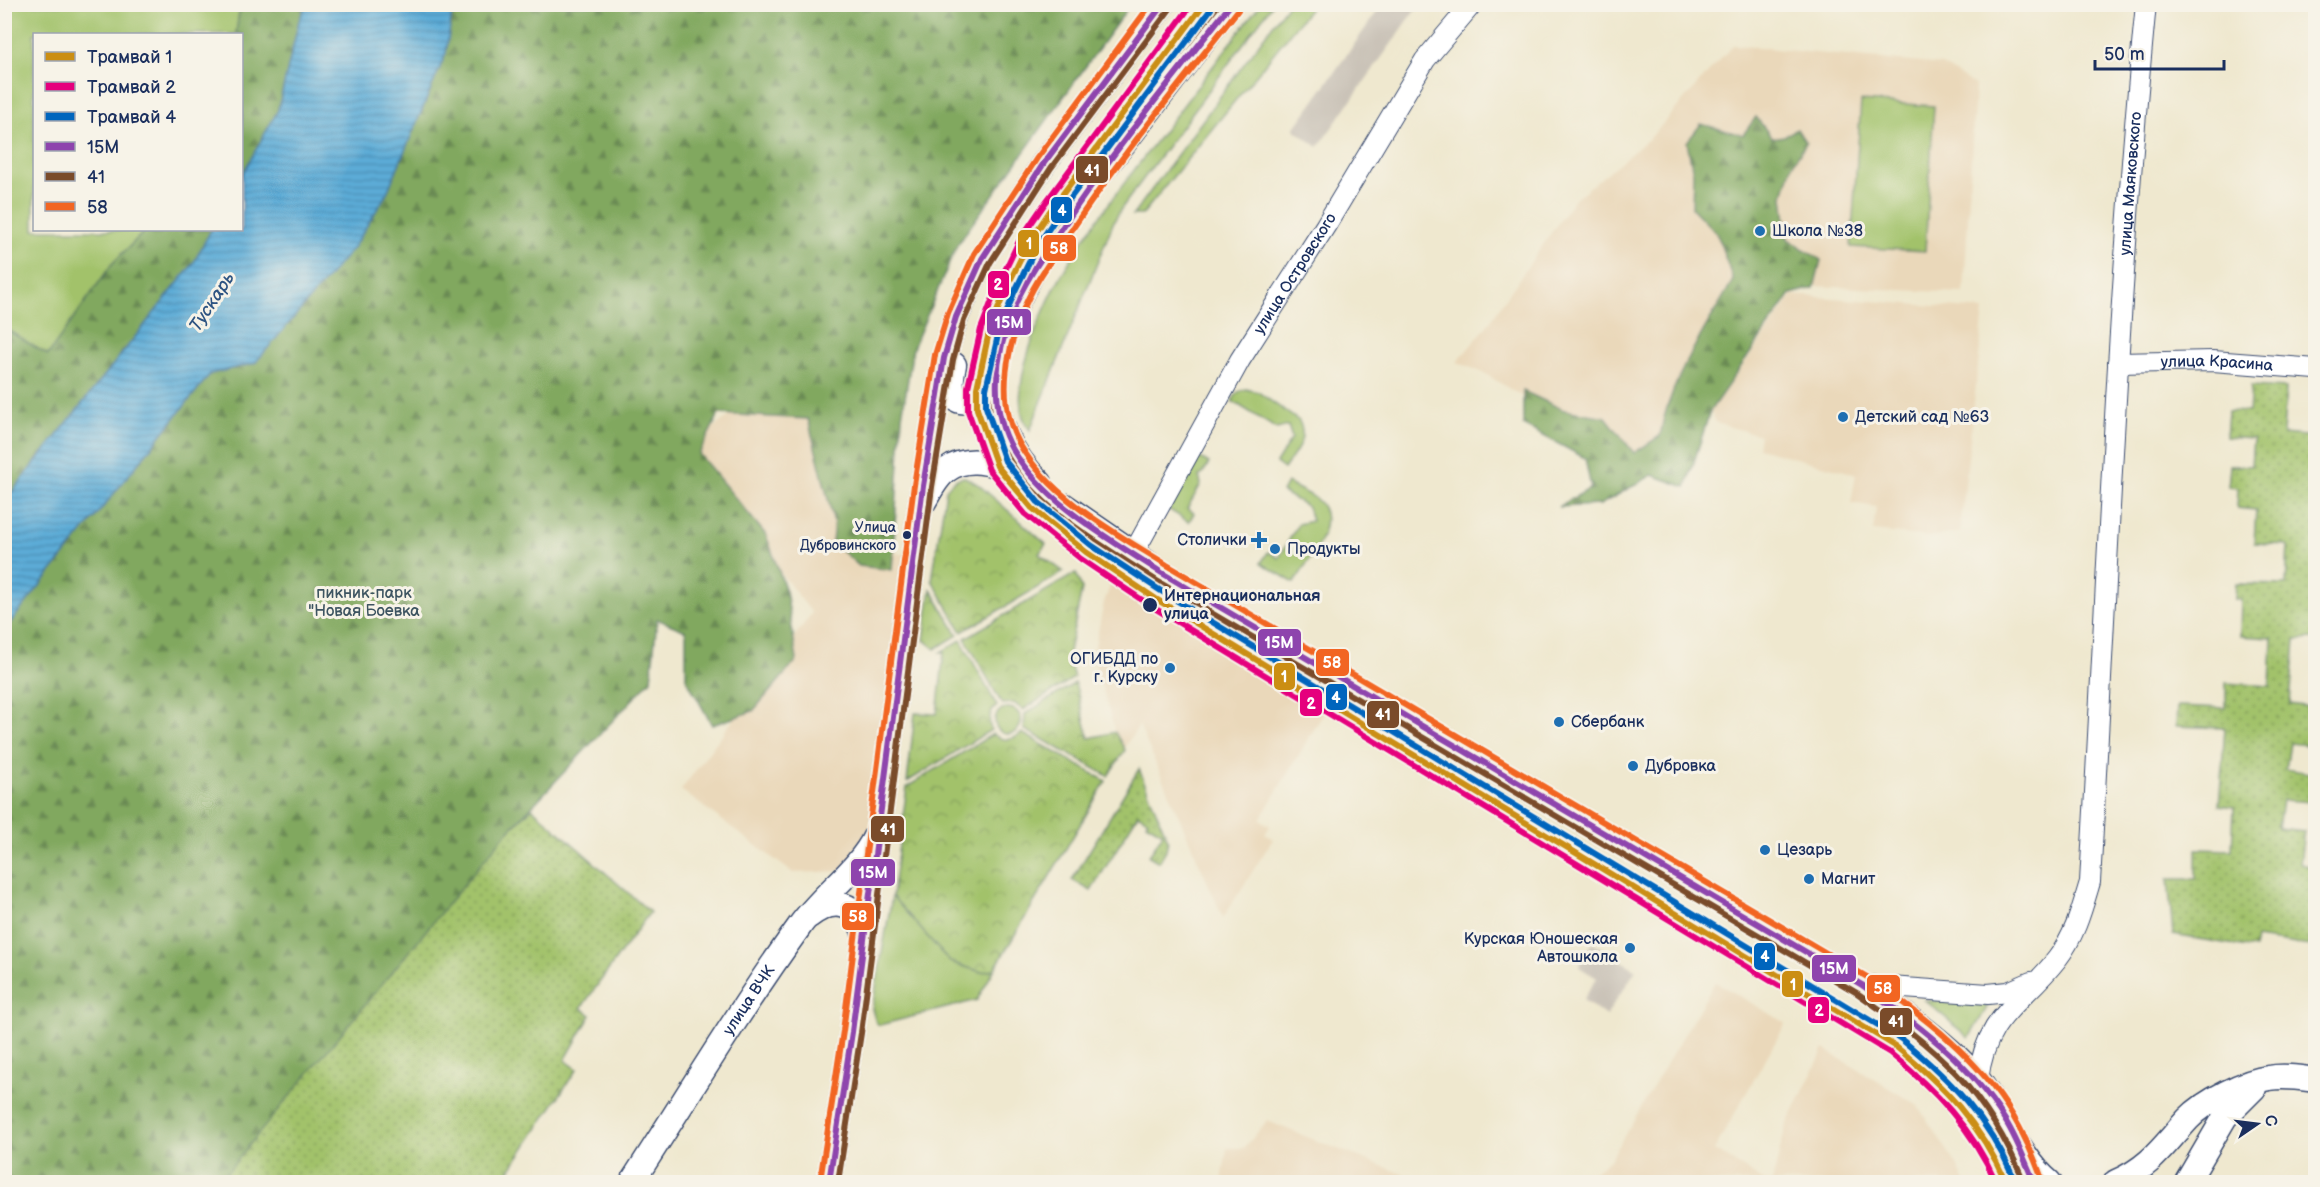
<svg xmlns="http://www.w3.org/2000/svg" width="2320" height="1187" viewBox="0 0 2320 1187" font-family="'Balsamiq Sans',sans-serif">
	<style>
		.built { fill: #ead8ba }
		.industrial { fill: #cac3b8 }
		.grass { fill: #a2c26b; stroke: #5e7864; stroke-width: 1.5 }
		.forest { fill: url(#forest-firs); stroke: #4e6c5e; stroke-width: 1.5 }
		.park { fill: url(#park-crowns); stroke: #5e7864; stroke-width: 1.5 }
		.garden { fill: url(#garden-dots); stroke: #5e7864; stroke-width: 1.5 }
		.water { fill: url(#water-rules); stroke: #3c6e9a; stroke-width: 1.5 }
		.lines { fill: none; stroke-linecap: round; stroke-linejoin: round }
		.minor-casing { stroke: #3b4b6f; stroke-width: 22 }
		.major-casing { stroke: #3b4b6f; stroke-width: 27 }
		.minor { stroke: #fff; stroke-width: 20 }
		.major { stroke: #fff; stroke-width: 24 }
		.bus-1-casing { stroke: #f7f3e8; stroke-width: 10 }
		.bus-2-casing { stroke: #f7f3e8; stroke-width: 10 }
		.bus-3-casing { stroke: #f7f3e8; stroke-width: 10 }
		.bus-1 { stroke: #8e44ad; stroke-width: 6 }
		.bus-2 { stroke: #7a4b2a; stroke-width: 6 }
		.bus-3 { stroke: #f26522; stroke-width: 6 }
		.tram-1-casing { stroke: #f7f3e8; stroke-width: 10 }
		.tram-2-casing { stroke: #f7f3e8; stroke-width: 10 }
		.tram-3-casing { stroke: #f7f3e8; stroke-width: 10 }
		.tram-1 { stroke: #cb8e13; stroke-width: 6 }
		.tram-2 { stroke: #e5007d; stroke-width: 6 }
		.tram-3 { stroke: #0065bd; stroke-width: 6 }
		.poi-dot { fill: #1f6fb2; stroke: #f7f3e8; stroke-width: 2 }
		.bus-dot { fill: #1b2f5e; stroke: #f7f3e8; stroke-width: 2 }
		.labels { text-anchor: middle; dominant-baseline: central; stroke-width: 6; stroke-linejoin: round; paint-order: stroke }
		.bus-label { font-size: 14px; fill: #1b2f5e; stroke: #f7f3e8; text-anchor: end }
		.street-label { font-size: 16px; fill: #1b2f5e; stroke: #f7f3e8 }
		.poi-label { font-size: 16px; fill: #1b2f5e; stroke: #f7f3e8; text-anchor: start }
		.park-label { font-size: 16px; fill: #3d5461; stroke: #f7f3e8 }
		.stop-label { font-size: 16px; font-weight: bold; fill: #1b2f5e; stroke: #f7f3e8; text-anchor: start }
		.water-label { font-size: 18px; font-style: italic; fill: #2e5482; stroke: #f7f3e8 }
		.line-badge { stroke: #f7f3e8; stroke-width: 2 }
		.badge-label { font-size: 16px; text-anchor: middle; font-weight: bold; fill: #fff }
	</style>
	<defs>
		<pattern id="forest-firs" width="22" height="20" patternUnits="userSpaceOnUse" patternTransform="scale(1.5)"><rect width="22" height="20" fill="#81a85f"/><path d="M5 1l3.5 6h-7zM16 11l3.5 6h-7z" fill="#698952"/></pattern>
		<pattern id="park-crowns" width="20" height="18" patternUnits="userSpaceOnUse" patternTransform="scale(1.5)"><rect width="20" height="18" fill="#a2c26b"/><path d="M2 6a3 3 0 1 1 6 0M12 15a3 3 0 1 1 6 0" fill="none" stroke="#839e5b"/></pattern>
		<pattern id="garden-dots" width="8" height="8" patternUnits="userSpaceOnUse" patternTransform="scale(1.5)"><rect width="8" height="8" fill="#a2c26b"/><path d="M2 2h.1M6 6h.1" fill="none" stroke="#839e5b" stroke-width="1.8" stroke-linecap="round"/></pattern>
		<pattern id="water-rules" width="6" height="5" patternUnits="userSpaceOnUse" patternTransform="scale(1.5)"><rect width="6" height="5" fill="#5cacd7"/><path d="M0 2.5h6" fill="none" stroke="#4b8cb2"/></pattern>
	</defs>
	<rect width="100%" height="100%" fill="#f7f3e8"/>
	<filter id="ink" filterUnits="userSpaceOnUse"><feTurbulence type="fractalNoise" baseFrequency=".0167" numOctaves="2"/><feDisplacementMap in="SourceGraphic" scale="12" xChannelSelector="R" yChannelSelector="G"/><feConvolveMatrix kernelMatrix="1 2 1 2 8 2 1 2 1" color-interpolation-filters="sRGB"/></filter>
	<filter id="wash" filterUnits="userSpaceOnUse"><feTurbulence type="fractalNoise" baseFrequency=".008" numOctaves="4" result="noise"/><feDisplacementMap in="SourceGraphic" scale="24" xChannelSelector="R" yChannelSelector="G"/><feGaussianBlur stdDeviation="1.35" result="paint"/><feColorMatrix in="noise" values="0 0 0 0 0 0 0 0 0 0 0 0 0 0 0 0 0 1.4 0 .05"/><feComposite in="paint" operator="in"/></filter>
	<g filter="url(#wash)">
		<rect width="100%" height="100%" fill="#efe8cf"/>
		<!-- built -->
		<path class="built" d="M 1733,45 L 1942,65 L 1975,85 L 1964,293 L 1793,285 L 1634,466 L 1484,373 L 1457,362 L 1484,330 L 1574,200 L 1651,137 Z
			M 1793,295 L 1984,310 L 1960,532 L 1931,537 L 1873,531 L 1876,507 L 1851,503 L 1856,474 L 1758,448 L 1760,435 L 1716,423 L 1711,411 Z
			M 741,408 L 817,414 L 851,546 L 914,556 L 872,870 L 793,873 L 681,790 L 812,613 L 691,459 L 701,436 Z
			M 1122,555 L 1339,688 L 1260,819 L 1270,826 L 1265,834 L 1273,839 L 1223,918 L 1139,725 L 1124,748 L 1115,732 L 1093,656 L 1104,602 Z
			M 1715,982 L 1786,1023 L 1714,1150 L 1766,1182 L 1579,1182 L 1610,1160 Z
			M 1824,1049 L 1917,1105 L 1957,1165 L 1965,1182 L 1772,1182 L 1786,1126 Z
			M 1267,1121 L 1317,1141 L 1424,1182 L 1222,1182 L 1227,1148 L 1244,1148 Z"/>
		<!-- industrial -->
		<path class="industrial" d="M 1382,5 L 1419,5 L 1318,147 L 1294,129 Z
			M 1592,942 L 1636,970 L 1606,1016 L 1583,1000 L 1597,978 L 1579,967 Z"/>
		<!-- grass -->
		<path class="grass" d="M 1288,4 L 1313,5 L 1142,215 L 1133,215 Z
			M 5,5 L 240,5 L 236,34 L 34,34 L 34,230 L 146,230 L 112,264 L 48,356 L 6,329 L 5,330 Z
			M 1260,5 L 1272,5 L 1121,209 L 1114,221 L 1030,430 C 1001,397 1045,303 1065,269 C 1088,229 1117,193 1144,157 C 1183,106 1221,55 1260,5 Z
			M 1861,101 L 1934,106 L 1925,251 L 1851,247 Z
			M 1246,389 L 1258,392 L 1299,421 C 1309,439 1294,454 1284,469 L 1276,463 L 1292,438 L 1288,426 L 1277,429 L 1232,401 L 1238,392 Z
			M 1197,456 L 1209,463 L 1202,475 L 1199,476 L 1201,484 L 1187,509 L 1194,513 L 1189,522 L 1166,508 Z
			M 1287,483 C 1296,488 1308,493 1316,499 C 1343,521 1307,562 1294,583 L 1261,563 L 1268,552 L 1279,558 L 1298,524 L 1312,521 L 1308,507 L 1282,492 Z
			M995 721a13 13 0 1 1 26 0a13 13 0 1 1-26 0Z
			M 892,896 L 950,962 L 981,972 L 994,970 L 977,1000 L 880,1025 L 876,1023 L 872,1009 Z
			M 1925,1000 L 1988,1006 L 1969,1038 Z"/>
		<!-- forest -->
		<path class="forest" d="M 240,5 L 306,5 L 299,21 L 278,110 L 242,175 L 242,34 L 236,34 Z
			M 453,5 L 1130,5 L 957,245 L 913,348 L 902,417 L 892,570 L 859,566 L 832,542 L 834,523 L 808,419 L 719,414 L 699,454 L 766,535 L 786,591 L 797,660 L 753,711 L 712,725 L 686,678 L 686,631 L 657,619 L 651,680 L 504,836 L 220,1182 L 5,1182 L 5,629 L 210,374 L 255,363 L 386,195 L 446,53 Z
			M 1756,117 L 1772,138 L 1784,136 L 1797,129 L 1806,143 L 1792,165 L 1783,196 L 1788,239 L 1821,260 L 1814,288 L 1791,294 L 1710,411 L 1686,487 L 1652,475 L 1600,505 L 1558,507 L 1591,488 L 1585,458 L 1523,425 L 1523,391 L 1564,410 L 1606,417 L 1634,453 L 1660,436 C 1669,380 1706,329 1733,280 L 1717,234 L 1692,208 L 1693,173 L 1687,142 L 1701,124 L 1743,135 Z
			M 146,230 L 211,230 L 193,264 L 5,501 L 5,330 L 6,329 L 48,355 L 112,264 Z"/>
		<!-- park -->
		<path class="park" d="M 965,477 L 979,485 L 1046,544 L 1039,554 L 1064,572 L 962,632 L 932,580 L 946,490 C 951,482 955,478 965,477 Z
			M 1076,573 L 1082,589 L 1068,656 L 1074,678 L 1023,710 L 1014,703 L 1002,704 L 965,638 Z
			M 931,589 L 958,635 L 935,649 L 924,640 Z
			M 961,640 L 997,706 C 989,712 988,720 991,730 L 907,782 L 915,713 L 937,714 L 944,652 L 941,652 Z
			M 1075,683 L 1089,738 L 1115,732 L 1125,750 L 1108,776 L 1024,729 L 1025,714 Z
			M 1022,733 L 1106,781 L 994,970 L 982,972 L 950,962 L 892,896 L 907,787 L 993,734 C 1002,741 1013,741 1022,733 Z"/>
		<!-- garden -->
		<path class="garden" d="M 2251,386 L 2286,388 L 2283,434 L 2315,437 L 2315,639 L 2295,640 L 2290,704 L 2315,708 L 2315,746 L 2290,743 L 2286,769 L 2315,774 L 2312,802 L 2282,800 L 2278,828 L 2304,831 L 2300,864 L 2315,867 L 2315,909 L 2310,946 L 2256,938 L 2254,948 L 2173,935 L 2168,879 L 2196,879 L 2196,849 L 2232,850 L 2234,807 L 2219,805 L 2225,728 L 2176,726 L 2177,706 L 2226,708 L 2226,683 L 2270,686 L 2272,638 L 2240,636 L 2241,600 L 2235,599 L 2236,584 L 2286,585 L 2288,545 L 2254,543 L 2256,510 L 2237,508 L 2238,488 L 2228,487 L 2230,466 L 2251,466 L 2253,439 L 2226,437 L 2228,411 L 2249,412 Z
			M 1139,769 L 1168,840 L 1166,850 L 1159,862 L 1149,856 L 1163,833 L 1146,823 L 1148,820 L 1138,814 L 1091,891 L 1072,880 Z
			M 532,808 L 650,912 L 581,1008 L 591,1015 L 565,1060 L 577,1069 L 502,1182 L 219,1182 L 504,836 Z"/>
		<!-- water -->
		<path class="water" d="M 306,5 L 453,5 L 446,53 L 386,195 L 353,248 L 255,363 L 210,374 L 5,629 L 5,501 L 193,264 L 211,230 L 242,230 L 242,175 L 278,110 L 299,21 Z"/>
	</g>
	<g filter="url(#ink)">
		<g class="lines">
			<!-- minor casing -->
			<g class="minor-casing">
				<g id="minor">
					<path id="s1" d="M 2118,363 L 2213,361 L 2316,369"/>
					<path id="s2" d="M 1133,554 L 1240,360 L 1326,225 L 1425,60 L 1472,4"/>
					<path d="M 1862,985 L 1988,994 L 2008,992 L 2031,982"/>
					<path id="s3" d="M 1978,1080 C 1986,1014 2021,1005 2057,959 C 2075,936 2082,909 2090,882 C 2107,589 2117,296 2146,4"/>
				</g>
			</g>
			<!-- major casing -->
			<g class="major-casing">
				<g id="major">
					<path d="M 954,365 C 952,374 950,385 953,394 C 958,408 978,400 983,390 C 986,383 987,374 988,366"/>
					<path d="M 1040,483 C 1011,455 993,418 996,377 C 1000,296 1082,197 1131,134 C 1164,91 1198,48 1231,4"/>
					<path d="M 920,508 C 928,496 935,478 947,470 C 966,456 994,461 1012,474 C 1020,480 1026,488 1033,493 C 1043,499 1053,502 1063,505 L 1162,573 L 1862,985 C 1900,1011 1950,1045 1979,1081 C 2002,1112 2021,1159 2049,1182"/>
					<path d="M 809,916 C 835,896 858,902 864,935"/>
					<path id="s4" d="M 632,1182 C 687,1097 740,1009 799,927 C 821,895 859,870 875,837"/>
					<path d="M 829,1182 L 852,1032 L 923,486 L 944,358 L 956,317 L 982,259 L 1044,163 L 1163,4"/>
					<path d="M 2116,1182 C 2151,1167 2164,1145 2188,1119 C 2205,1101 2245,1081 2269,1078 C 2284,1075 2301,1078 2316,1080"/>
					<path d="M 2187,1182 L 2225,1117 L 2254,1088"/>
				</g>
			</g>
			<!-- minor -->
			<use href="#minor" class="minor"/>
			<!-- major -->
			<use href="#major" class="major"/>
			<!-- bus-1 casing -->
			<g class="bus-1-casing">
				<path id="bus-1" d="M 1231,4 C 1174,77 1115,148 1064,225 C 1046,252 1025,279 1013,310 C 995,355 988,407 1013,450 C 1046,505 1110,539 1162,573 L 1862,985 C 1916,1023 1970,1063 2005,1120 C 2017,1139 2025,1161 2034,1182
					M 829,1182 L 852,1032 L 923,486 L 944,358 L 956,317 L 982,259 L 1044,163 L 1163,4"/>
			</g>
			<!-- bus-2 casing -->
			<g class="bus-2-casing">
				<path id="bus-2" d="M 1219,4 C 1163,76 1106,147 1055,223 C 1037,250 1016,277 1004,308 C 986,355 979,408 1005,453 C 1037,511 1104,546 1157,581 L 1857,993 C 1937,1049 1987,1090 2024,1182
					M 838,1182 L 861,1033 L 932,487 L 953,360 L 964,320 L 990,263 L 1051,168 L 1170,9"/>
			</g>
			<!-- bus-3 casing -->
			<g class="bus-3-casing">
				<path id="bus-3" d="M 1238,10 C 1181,83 1122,154 1071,231 C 1053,258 1033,283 1022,313 C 1005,355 997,404 1020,445 C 1051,499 1116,533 1167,565 L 1867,977 C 1922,1015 1978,1057 2013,1116 C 2025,1136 2034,1157 2042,1179
					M 820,1181 L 843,1031 L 914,485 L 935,355 L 948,313 L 974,254 L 1037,158 L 1151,4"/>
			</g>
			<!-- bus-1 -->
			<use href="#bus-1" class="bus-1"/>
			<!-- bus-2 -->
			<use href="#bus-2" class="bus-2"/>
			<!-- bus-3 -->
			<use href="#bus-3" class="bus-3"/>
			<!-- tram-1 casing -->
			<g class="tram-1-casing">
				<path id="tram-1" d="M 1204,4 L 1050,211 L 1027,246 L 1006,289 L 989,332 L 977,388 L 977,409 L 997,466 L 1032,508 L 1086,552 L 1156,599 L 1895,1046 C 1944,1086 1980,1123 2006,1182"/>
			</g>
			<!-- tram-2 casing -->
			<g class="tram-2-casing">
				<path id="tram-2" d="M 1192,4 L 1043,206 L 1019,241 L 998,285 L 981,329 L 968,387 L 968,411 L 989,470 L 1025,514 L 1081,559 L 1151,606 L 1890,1053 C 1935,1090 1973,1129 1996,1182"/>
			</g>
			<!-- tram-3 casing -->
			<g class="tram-3-casing">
				<path id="tram-3" d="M 1211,9 L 1057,216 L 1035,250 L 1014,293 L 998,335 L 986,389 L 986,407 L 1005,461 L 1038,502 L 1091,545 L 1161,591 L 1901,1039 C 1951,1080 1988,1118 2014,1178"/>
			</g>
			<!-- tram-1 -->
			<use href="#tram-1" class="tram-1"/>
			<!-- tram-2 -->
			<use href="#tram-2" class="tram-2"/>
			<!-- tram-3 -->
			<use href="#tram-3" class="tram-3"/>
		</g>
	</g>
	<!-- markers -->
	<g class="poi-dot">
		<circle cx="1760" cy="231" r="6"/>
		<circle cx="1843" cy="417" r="6"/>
		<path d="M1256 531h6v6h6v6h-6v6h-6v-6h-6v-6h6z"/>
		<circle cx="1275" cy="549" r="6"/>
		<circle cx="1170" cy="668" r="6"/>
		<circle cx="1559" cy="722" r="6"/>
		<circle cx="1633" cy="766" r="6"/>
		<circle cx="1765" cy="850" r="6"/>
		<circle cx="1809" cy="879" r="6"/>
		<circle cx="1630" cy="948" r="6"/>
	</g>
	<g class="bus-dot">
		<circle cx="907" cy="535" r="5"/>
		<circle cx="1150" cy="605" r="8"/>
	</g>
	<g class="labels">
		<!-- bus labels -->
		<g class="bus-label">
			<text x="896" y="527">Улица<tspan x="896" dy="18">Дубровинского</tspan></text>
		</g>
		<!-- street labels -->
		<g class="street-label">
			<text stroke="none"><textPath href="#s3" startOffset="932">улица Маяковского</textPath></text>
			<text stroke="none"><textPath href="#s2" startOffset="324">улица Островского</textPath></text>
			<text stroke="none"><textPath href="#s1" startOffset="99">улица Красина</textPath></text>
			<text stroke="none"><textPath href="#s4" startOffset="216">улица ВЧК</textPath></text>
		</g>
		<!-- poi labels -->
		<g class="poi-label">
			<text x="1772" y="231">Школа №38</text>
			<text x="1855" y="417">Детский сад №63</text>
			<text x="1247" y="540" text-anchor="end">Столички</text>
			<text x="1287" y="549">Продукты</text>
			<text x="1158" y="659" text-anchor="end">ОГИБДД по<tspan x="1158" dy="18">г. Курску</tspan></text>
			<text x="1571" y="722">Сбербанк</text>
			<text x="1645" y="766">Дубровка</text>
			<text x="1777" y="850">Цезарь</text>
			<text x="1821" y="879">Магнит</text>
			<text x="1618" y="939" text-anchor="end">Курская Юношеская<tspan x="1618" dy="18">Автошкола</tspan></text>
		</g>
		<!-- park labels -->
		<g class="park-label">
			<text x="364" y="593">пикник-парк<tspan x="364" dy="18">"Новая Боевка</tspan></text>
		</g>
		<!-- stop labels -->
		<g class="stop-label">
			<text x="1164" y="596">Интернациональная<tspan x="1164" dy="18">улица</tspan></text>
		</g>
		<!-- water labels -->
		<g class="water-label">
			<text transform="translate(212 302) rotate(-57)">Тускарь</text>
		</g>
	</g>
	<g class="line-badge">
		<rect x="1075" y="155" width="34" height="29" rx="6" fill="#7a4b2a"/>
		<rect x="1050" y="196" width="23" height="28" rx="6" fill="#0065bd"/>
		<rect x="1017" y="229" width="23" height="29" rx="6" fill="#cb8e13"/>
		<rect x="1042" y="234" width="35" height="28" rx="6" fill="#f26522"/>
		<rect x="987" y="270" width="23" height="29" rx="6" fill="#e5007d"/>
		<rect x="986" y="308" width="46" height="28" rx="6" fill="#8e44ad"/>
		<rect x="1257" y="628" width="45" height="29" rx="6" fill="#8e44ad"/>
		<rect x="1315" y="648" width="35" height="29" rx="6" fill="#f26522"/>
		<rect x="1273" y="662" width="23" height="29" rx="6" fill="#cb8e13"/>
		<rect x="1325" y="683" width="23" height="28" rx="6" fill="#0065bd"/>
		<rect x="1299" y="688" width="24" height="29" rx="6" fill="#e5007d"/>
		<rect x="1366" y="700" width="34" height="29" rx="6" fill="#7a4b2a"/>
		<rect x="870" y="815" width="35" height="28" rx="6" fill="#7a4b2a"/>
		<rect x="850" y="858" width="46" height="29" rx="6" fill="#8e44ad"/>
		<rect x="841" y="902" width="34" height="29" rx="6" fill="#f26522"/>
		<rect x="1753" y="942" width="23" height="29" rx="6" fill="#0065bd"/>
		<rect x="1811" y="954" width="46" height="29" rx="6" fill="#8e44ad"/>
		<rect x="1781" y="970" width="23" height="28" rx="6" fill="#cb8e13"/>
		<rect x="1866" y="974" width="35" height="29" rx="6" fill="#f26522"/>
		<rect x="1807" y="996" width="23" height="28" rx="6" fill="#e5007d"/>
		<rect x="1879" y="1007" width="34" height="29" rx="6" fill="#7a4b2a"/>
	</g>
	<g class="badge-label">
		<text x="1092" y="176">41</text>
		<text x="1062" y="216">4</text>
		<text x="1029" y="249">1</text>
		<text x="1059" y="254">58</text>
		<text x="998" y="290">2</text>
		<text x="1009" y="328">15М</text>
		<text x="1279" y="648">15М</text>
		<text x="1332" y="668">58</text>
		<text x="1284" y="682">1</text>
		<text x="1336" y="703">4</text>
		<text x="1311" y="709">2</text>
		<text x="1383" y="720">41</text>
		<text x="888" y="835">41</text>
		<text x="873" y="878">15М</text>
		<text x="858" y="922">58</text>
		<text x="1765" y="962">4</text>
		<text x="1834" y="974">15М</text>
		<text x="1793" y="990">1</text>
		<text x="1883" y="994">58</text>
		<text x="1819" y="1016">2</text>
		<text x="1896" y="1027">41</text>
	</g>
	<!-- margin -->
	<rect width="2320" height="1187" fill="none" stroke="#f7f3e8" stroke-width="24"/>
	<!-- legend -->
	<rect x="33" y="33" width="210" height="198" fill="#f7f3e8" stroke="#9fa5b1" stroke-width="1.5"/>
	<rect x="45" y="52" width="30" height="9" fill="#cb8e13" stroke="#9fa5b1" stroke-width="1.5"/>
	<text x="87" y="63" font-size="18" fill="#1b2f5e">Трамвай 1</text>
	<rect x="45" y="82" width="30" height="9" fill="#e5007d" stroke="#9fa5b1" stroke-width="1.5"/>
	<text x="87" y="93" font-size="18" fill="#1b2f5e">Трамвай 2</text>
	<rect x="45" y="112" width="30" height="9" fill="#0065bd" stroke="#9fa5b1" stroke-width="1.5"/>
	<text x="87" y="123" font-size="18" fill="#1b2f5e">Трамвай 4</text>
	<rect x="45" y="142" width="30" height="9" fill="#8e44ad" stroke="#9fa5b1" stroke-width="1.5"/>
	<text x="87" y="153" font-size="18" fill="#1b2f5e">15М</text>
	<rect x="45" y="172" width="30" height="9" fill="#7a4b2a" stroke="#9fa5b1" stroke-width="1.5"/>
	<text x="87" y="183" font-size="18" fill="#1b2f5e">41</text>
	<rect x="45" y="202" width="30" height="9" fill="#f26522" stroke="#9fa5b1" stroke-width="1.5"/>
	<text x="87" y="213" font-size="18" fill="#1b2f5e">58</text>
	<!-- north arrow -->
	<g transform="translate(2257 1124) rotate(76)" stroke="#f7f3e8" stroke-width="4.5" paint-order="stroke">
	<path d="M0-4.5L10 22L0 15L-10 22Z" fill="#1b2f5e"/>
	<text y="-9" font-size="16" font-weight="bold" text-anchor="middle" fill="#1b2f5e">С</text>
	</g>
	<!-- scale -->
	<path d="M2095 60v9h129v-9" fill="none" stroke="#1b2f5e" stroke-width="3"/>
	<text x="2104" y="60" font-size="18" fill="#1b2f5e" stroke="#f7f3e8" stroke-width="4.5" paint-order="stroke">50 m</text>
</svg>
